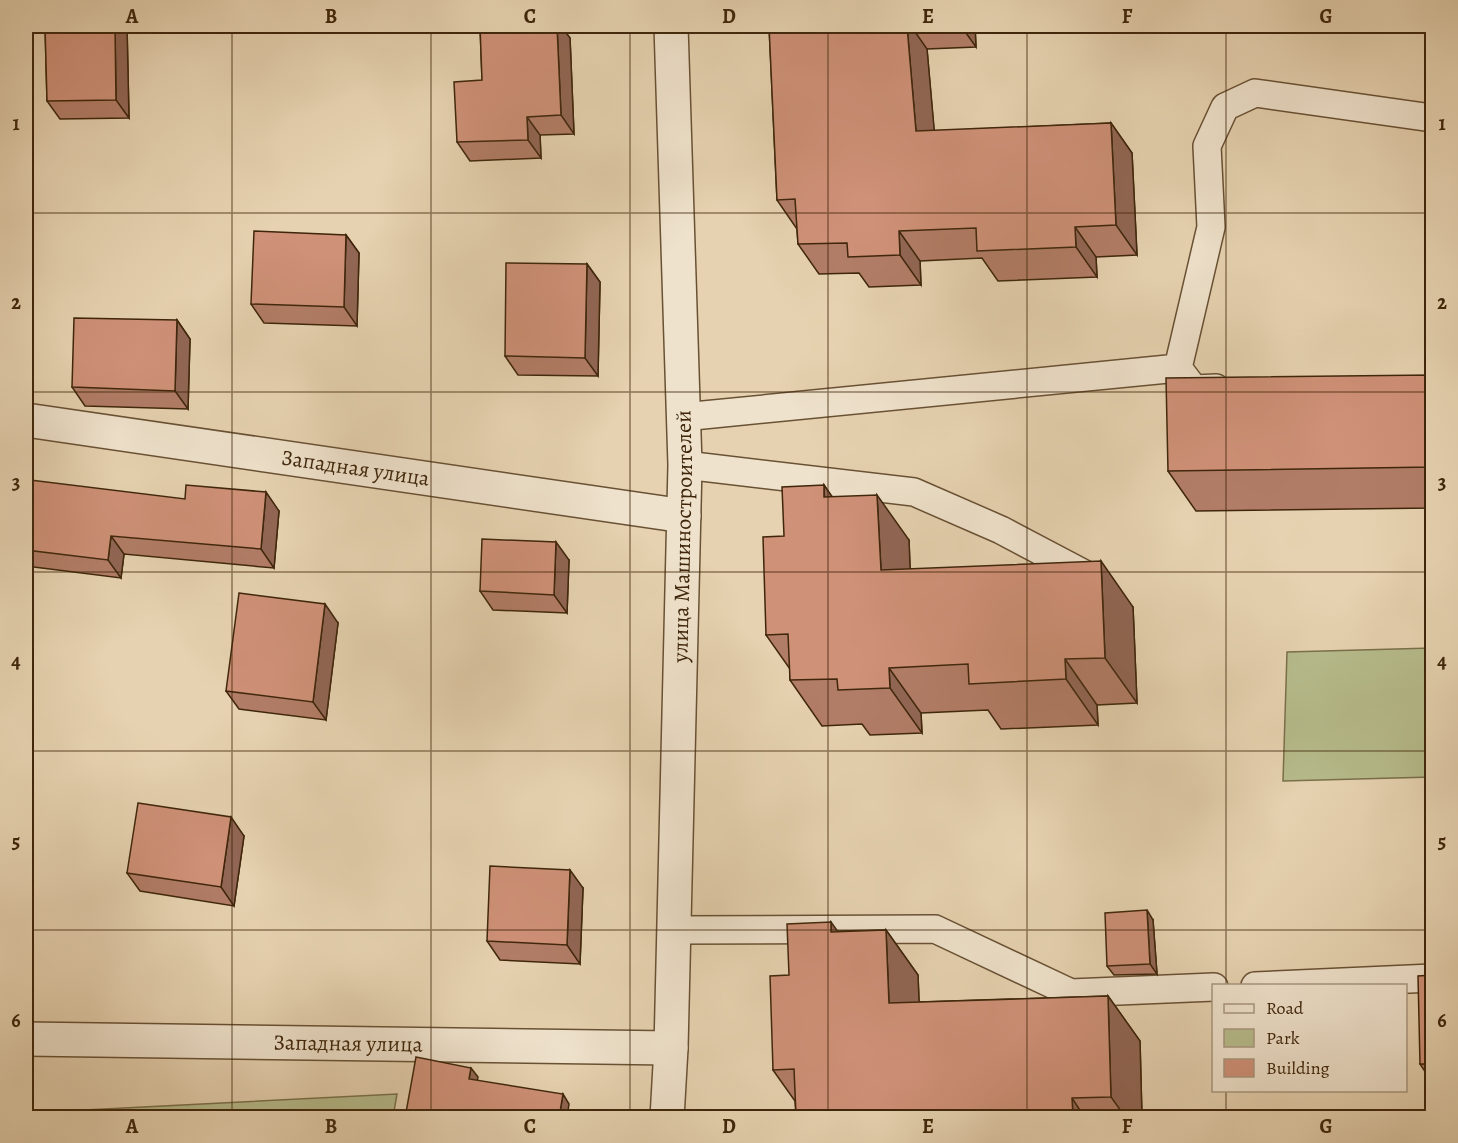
<svg xmlns="http://www.w3.org/2000/svg" width="1458" height="1143" viewBox="0 0 1458 1143" font-family="Alegreya,serif">
	<style>
		.green { fill: #b6bb8b; stroke: #7a704b; stroke-width: 1.5 }
		.lines { fill: none; stroke-linecap: round; stroke-linejoin: round }
		.lane-casing { stroke: #695134; stroke-width: 30 }
		.street-casing { stroke: #695134; stroke-width: 36 }
		.lane { stroke: #efe2cc; stroke-width: 27 }
		.street { stroke: #efe2cc; stroke-width: 33 }
		.wall { fill: #b27d67; stroke: #3f260b; stroke-width: 1.5 }
		.shaded-wall { fill: #916654; stroke: #3f260b; stroke-width: 1.5 }
		.building { fill: #cf9178; stroke: #3f260b; stroke-width: 1.5 }
		.grid { fill: none; stroke: #3f260b; stroke-width: 1.5; stroke-opacity: 0.55 }
		.labels { text-anchor: middle; dominant-baseline: central; stroke-width: 6; stroke-linejoin: round; paint-order: stroke }
		.street-label { font-size: 22px; fill: #3f260b; stroke: #efe2cc }
		.neatline { fill: none; stroke: #3f260b; stroke-width: 2 }
		.grid-label { font-size: 20px; text-anchor: middle; font-weight: bold; fill: #3f260b }
	</style>
	<rect width="100%" height="100%" fill="#e6d2b0"/>
	<filter id="stains"><feTurbulence type="fractalNoise" baseFrequency=".00333" numOctaves="4"/><feColorMatrix values="0 0 0 0 .2 0 0 0 0 .09 0 0 0 0 .02 0 0 0 .5 -.17"/></filter>
	<radialGradient id="worn" r=".72"><stop offset=".6" stop-color="#630" stop-opacity="0"/><stop offset="1" stop-color="#630" stop-opacity=".3"/></radialGradient>
	<!-- green -->
	<path class="green" d="M 1432,648 L 1432,777 L 1283,781 L 1287,652 Z
		M 397,1094 L 393,1117 L 26,1117 L 26,1113 Z"/>
	<g class="lines">
		<!-- lane casing -->
		<g class="lane-casing">
			<path id="lane" d="M 1178,368 L 1211,227 L 1207,146 L 1225,107 L 1255,93 L 1432,118
				M 683,417 L 1178,368 L 1194,389 L 1216,388
				M 685,484 L 685,465 L 914,492 L 1001,530 L 1090,577
				M 673,930 L 935,929 L 1071,993 L 1214,987
				M 1255,986 L 1432,978"/>
		</g>
		<!-- street casing -->
		<g class="street-casing">
			<g id="street">
				<path id="s1" d="M 26,420 L 684,516"/>
				<path id="s2" d="M 26,1039 L 671,1048"/>
				<path id="s3" d="M 667,1118 L 671,1048 L 685,465 L 671,26"/>
			</g>
		</g>
		<!-- lane -->
		<use href="#lane" class="lane"/>
		<!-- street -->
		<use href="#street" class="street"/>
	</g>
	<!-- wall -->
	<path class="wall" d="M 45,26 L 127,26 L 129,118 L 60,119 L 47,101 Z
		M 480,26 L 561,26 L 570,38 L 574,134 L 540,135 L 541,158 L 470,161 L 457,142 L 482,80 Z
		M 769,26 L 975,26 L 976,47 L 927,49 L 934,131 L 1111,123 L 1132,153 L 1137,255 L 1096,257 L 1097,277 L 998,281 L 982,258 L 920,261 L 921,285 L 869,287 L 859,273 L 819,274 L 798,244 L 797,229 L 777,200 Z
		M 346,235 L 359,253 L 357,326 L 264,323 L 251,304 Z
		M 587,264 L 600,282 L 598,376 L 518,375 L 505,356 Z
		M 177,320 L 190,339 L 188,409 L 85,406 L 72,387 Z
		M 1432,375 L 1432,508 L 1196,511 L 1168,471 Z
		M 824,485 L 831,496 L 909,540 L 910,569 L 1133,607 L 1137,703 L 1097,705 L 1098,725 L 1001,729 L 988,710 L 921,713 L 922,733 L 870,735 L 862,724 L 822,726 L 790,680 L 790,669 L 766,635 Z
		M 279,511 L 274,568 L 124,554 L 121,578 L 34,567 L 26,555 L 26,513 Z
		M 569,560 L 567,613 L 493,610 L 480,591 Z
		M 338,623 L 326,720 L 239,709 L 226,691 Z
		M 244,836 L 234,906 L 140,891 L 127,873 Z
		M 583,888 L 580,964 L 500,960 L 487,941 Z
		M 1153,920 L 1157,974 L 1114,975 L 1107,966 Z
		M 886,930 L 918,975 L 919,1002 L 1108,996 L 1140,1041 L 1142,1118 L 797,1118 L 796,1115 L 795,1101 L 773,1070 L 789,975 L 837,931 Z
		M 1420,1064 L 1432,1064 L 1432,1082 Z"/>
	<!-- shaded-wall -->
	<path class="shaded-wall" d="M 115,26 L 127,26 L 129,118 L 116,100 Z
		M 557,26 L 561,26 L 570,38 L 574,134 L 561,115 Z
		M 907,26 L 911,26 L 927,49 L 937,161 L 916,131 Z
		M 961,26 L 975,26 L 976,47 Z
		M 527,117 L 540,135 L 541,158 L 528,140 Z
		M 1111,123 L 1132,153 L 1137,255 L 1116,225 Z
		M 1075,227 L 1096,257 L 1097,277 L 1076,247 Z
		M 899,231 L 920,261 L 921,285 L 900,255 Z
		M 346,235 L 359,253 L 357,326 L 344,307 Z
		M 587,264 L 600,282 L 598,376 L 585,358 Z
		M 177,320 L 190,339 L 188,409 L 175,391 Z
		M 824,485 L 856,531 L 824,497 Z
		M 266,492 L 279,511 L 274,568 L 261,549 Z
		M 877,495 L 909,540 L 912,615 L 881,570 Z
		M 111,536 L 124,554 L 121,578 L 108,560 Z
		M 556,542 L 569,560 L 567,613 L 554,595 Z
		M 1101,561 L 1133,607 L 1137,703 L 1105,658 Z
		M 325,604 L 338,623 L 326,720 L 313,702 Z
		M 1065,659 L 1097,705 L 1098,725 L 1066,679 Z
		M 889,668 L 921,713 L 922,733 L 890,688 Z
		M 231,817 L 244,836 L 234,906 L 221,887 Z
		M 570,870 L 583,888 L 580,964 L 567,945 Z
		M 1147,910 L 1153,920 L 1157,974 L 1150,964 Z
		M 831,922 L 863,967 L 831,932 Z
		M 886,930 L 918,975 L 921,1048 L 889,1003 Z
		M 1108,996 L 1140,1041 L 1142,1118 L 1126,1118 L 1111,1097 Z
		M 471,1068 L 478,1077 L 476,1088 L 469,1079 Z
		M 563,1094 L 569,1104 L 567,1118 L 559,1118 Z
		M 1072,1098 L 1085,1118 L 1073,1118 L 1073,1116 Z"/>
	<!-- building -->
	<path class="building" d="M 45,26 L 115,26 L 116,100 L 47,101 Z
		M 480,26 L 557,26 L 561,115 L 527,117 L 528,140 L 457,142 L 454,82 L 482,80 Z
		M 769,26 L 907,26 L 916,131 L 1111,123 L 1116,225 L 1075,227 L 1076,247 L 977,251 L 976,228 L 899,231 L 900,255 L 848,257 L 847,243 L 798,244 L 795,199 L 777,200 Z
		M 254,231 L 346,235 L 344,307 L 251,304 Z
		M 506,263 L 587,264 L 585,358 L 505,356 Z
		M 74,318 L 177,320 L 175,391 L 72,387 Z
		M 1432,375 L 1432,467 L 1168,471 L 1166,378 Z
		M 30,480 L 185,499 L 186,485 L 266,492 L 261,549 L 111,536 L 108,560 L 26,550 L 26,513 Z
		M 824,485 L 824,497 L 877,495 L 881,570 L 1101,561 L 1105,658 L 1065,659 L 1066,679 L 969,684 L 968,664 L 889,668 L 890,688 L 838,690 L 837,679 L 790,680 L 788,634 L 766,635 L 763,537 L 784,536 L 782,487 Z
		M 482,539 L 556,542 L 554,595 L 480,591 Z
		M 239,593 L 325,604 L 313,702 L 226,691 Z
		M 138,803 L 231,817 L 221,887 L 127,873 Z
		M 490,866 L 570,870 L 567,945 L 487,941 Z
		M 1147,910 L 1150,964 L 1107,966 L 1105,913 Z
		M 831,922 L 831,932 L 886,930 L 889,1003 L 1108,996 L 1111,1097 L 1072,1098 L 1073,1116 L 1037,1118 L 848,1118 L 848,1113 L 796,1115 L 794,1069 L 773,1070 L 770,976 L 789,975 L 787,924 Z
		M 1432,975 L 1432,1064 L 1420,1064 L 1418,976 Z
		M 416,1057 L 471,1068 L 469,1079 L 563,1094 L 559,1118 L 405,1118 Z"/>
	<!-- grid -->
	<path class="grid" d="M 232,26 L 232,1118M 431,26 L 431,1118M 630,26 L 630,1118M 828,26 L 828,1118M 1027,26 L 1027,1118M 1226,26 L 1226,986M 26,213 L 1432,213M 26,392 L 1432,392M 26,572 L 1432,572M 26,751 L 1432,751M 26,930 L 1432,930M 1226,1090 L 1226,1118"/>
	<g class="labels">
		<!-- street labels -->
		<g class="street-label">
			<text stroke="none"><textPath href="#s1" startOffset="333">Западная улица</textPath></text>
			<text stroke="none"><textPath href="#s3" startOffset="582">улица Машиностроителей</textPath></text>
			<text stroke="none"><textPath href="#s2" startOffset="322">Западная улица</textPath></text>
		</g>
	</g>
	<!-- margin -->
	<rect width="1458" height="1143" fill="none" stroke="#e6d2b0" stroke-width="66"/>
	<!-- legend -->
	<rect x="1212" y="984" width="195" height="108" fill="#efe2cc" stroke="#a9977f" stroke-width="1.5"/>
	<rect x="1224" y="1004" width="30" height="9" fill="#efe2cc" stroke="#a9977f" stroke-width="1.5"/>
	<text x="1266" y="1014" font-size="18" fill="#3f260b">Road</text>
	<rect x="1224" y="1029" width="30" height="18" fill="#b6bb8b" stroke="#a9977f" stroke-width="1.5"/>
	<text x="1266" y="1044" font-size="18" fill="#3f260b">Park</text>
	<rect x="1224" y="1059" width="30" height="18" fill="#cf9178" stroke="#a9977f" stroke-width="1.5"/>
	<text x="1266" y="1074" font-size="18" fill="#3f260b">Building</text>
	<rect x="33" y="33" width="1392" height="1077" class="neatline"/>
	<g class="grid-label">
		<text x="132" y="23">A</text>
		<text x="331" y="23">B</text>
		<text x="530" y="23">C</text>
		<text x="729" y="23">D</text>
		<text x="928" y="23">E</text>
		<text x="1127" y="23">F</text>
		<text x="1326" y="23">G</text>
		<text x="16" y="130">1</text>
		<text x="1442" y="130">1</text>
		<text x="16" y="309">2</text>
		<text x="1442" y="309">2</text>
		<text x="16" y="489">3</text>
		<text x="1442" y="489">3</text>
		<text x="16" y="668">4</text>
		<text x="1442" y="668">4</text>
		<text x="16" y="848">5</text>
		<text x="1442" y="848">5</text>
		<text x="16" y="1027">6</text>
		<text x="1442" y="1027">6</text>
		<text x="132" y="1133">A</text>
		<text x="331" y="1133">B</text>
		<text x="530" y="1133">C</text>
		<text x="729" y="1133">D</text>
		<text x="928" y="1133">E</text>
		<text x="1127" y="1133">F</text>
		<text x="1326" y="1133">G</text>
	</g>
	<rect width="100%" height="100%" filter="url(#stains)"/>
	<rect width="100%" height="100%" fill="url(#worn)"/>
</svg>
